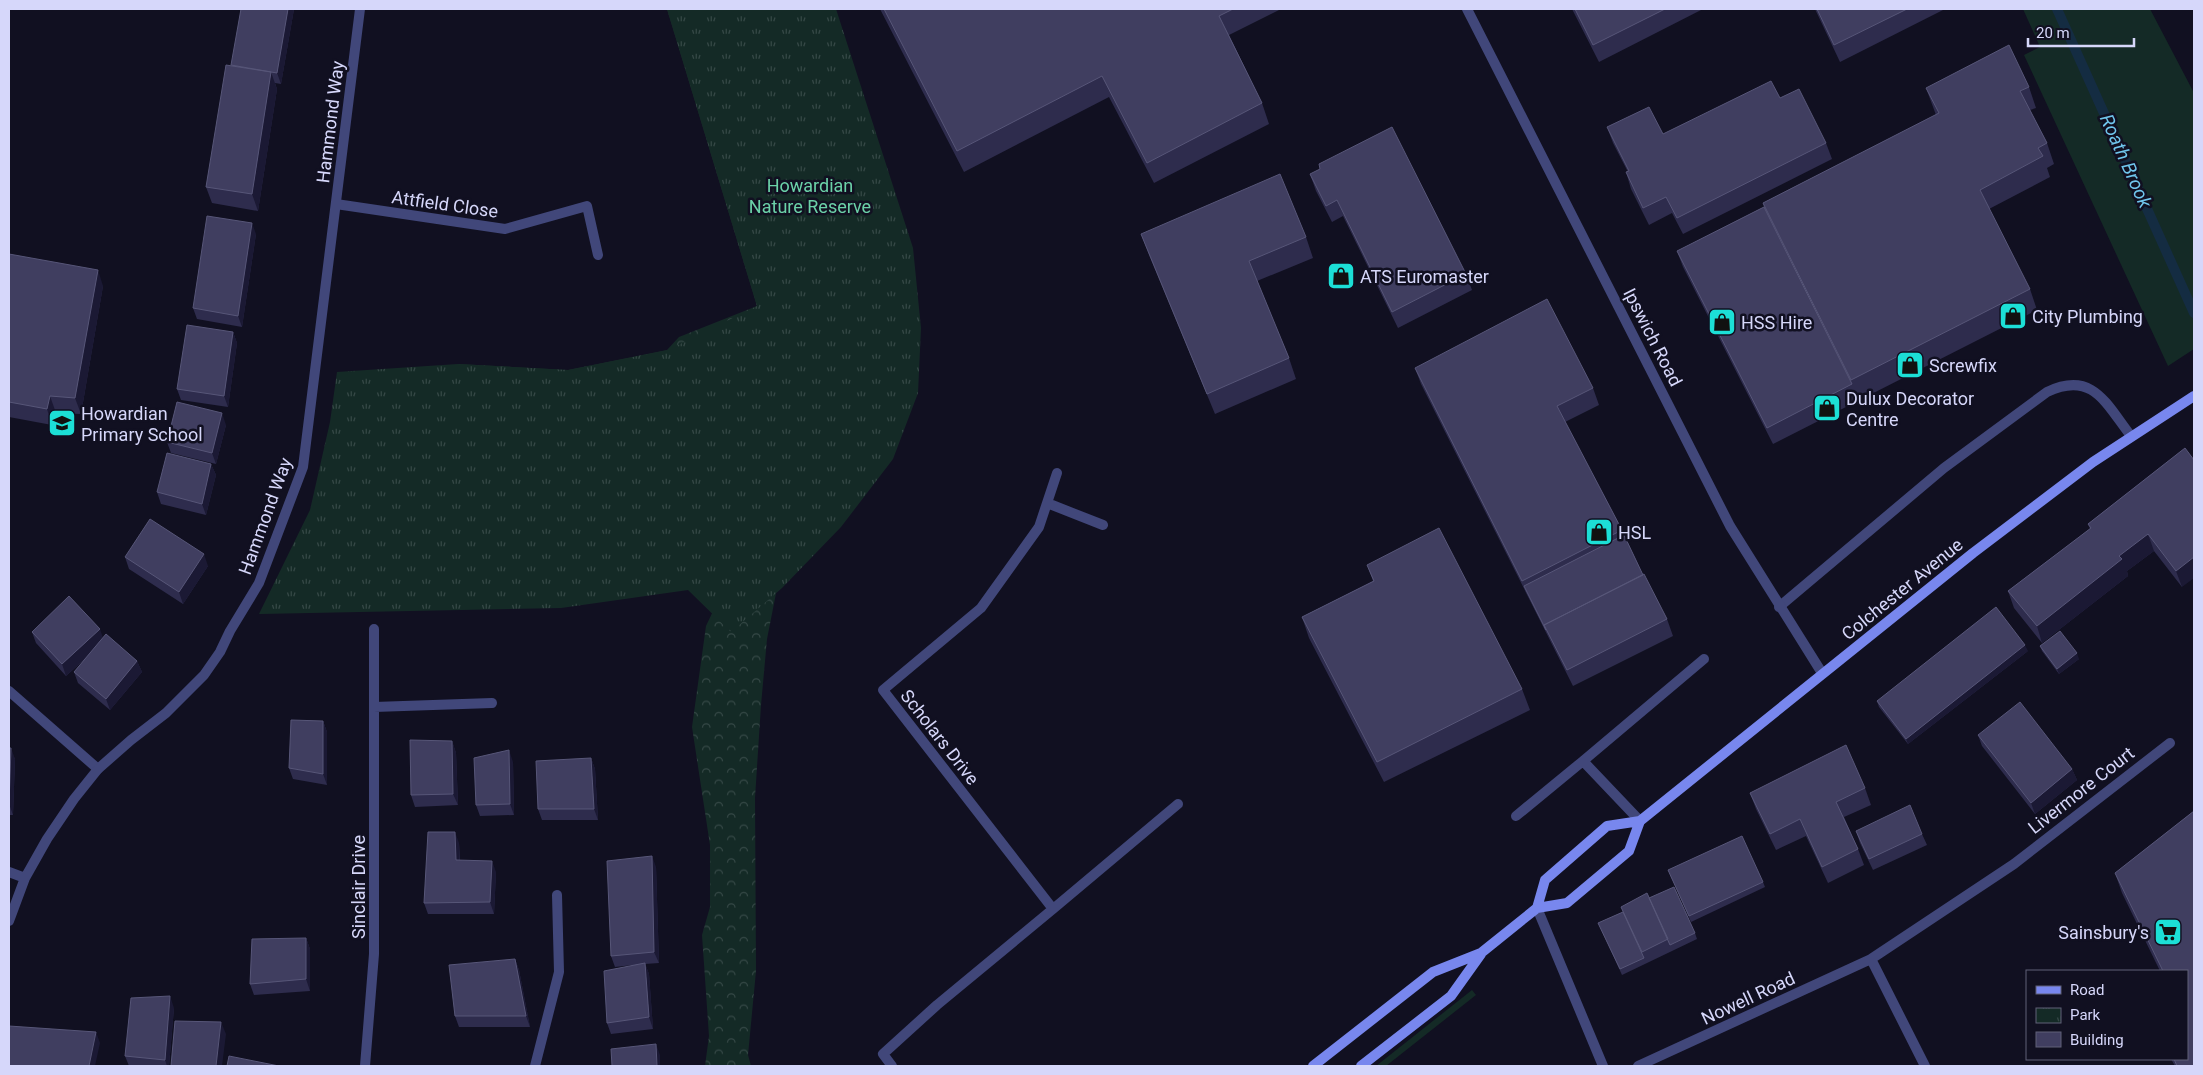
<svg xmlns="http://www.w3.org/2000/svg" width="2203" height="1075" viewBox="0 0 2203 1075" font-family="Roboto,sans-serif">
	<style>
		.grass { fill: #142a26 }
		.forest { fill: url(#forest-crowns) }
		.park { fill: url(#park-tufts) }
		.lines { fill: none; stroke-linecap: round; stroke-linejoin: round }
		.stream { stroke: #142c42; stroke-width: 10 }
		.lane { stroke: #41477a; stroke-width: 10 }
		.street { stroke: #41477a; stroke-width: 10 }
		.secondary { stroke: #7887ee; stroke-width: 10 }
		.wall { fill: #2e2c4d }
		.shaded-wall { fill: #1b1934 }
		.building { fill: #403e60; stroke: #575678 }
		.labels { text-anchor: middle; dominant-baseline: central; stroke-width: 5; stroke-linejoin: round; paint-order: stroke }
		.street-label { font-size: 18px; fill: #d6d7fa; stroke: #111021 }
		.park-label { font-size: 18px; fill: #6bd1a8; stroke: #111021 }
		.poi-label { font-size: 18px; fill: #d6d7fa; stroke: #111021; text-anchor: start }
		.water-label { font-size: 19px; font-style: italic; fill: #70c6ed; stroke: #111021 }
	</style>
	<defs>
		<pattern id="forest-crowns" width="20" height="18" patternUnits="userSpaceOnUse" patternTransform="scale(1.25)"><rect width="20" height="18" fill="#142a26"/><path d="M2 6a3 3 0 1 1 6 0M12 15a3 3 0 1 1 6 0" fill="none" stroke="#354846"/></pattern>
		<pattern id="park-tufts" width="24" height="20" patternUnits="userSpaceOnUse" patternTransform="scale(1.25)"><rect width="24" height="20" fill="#142a26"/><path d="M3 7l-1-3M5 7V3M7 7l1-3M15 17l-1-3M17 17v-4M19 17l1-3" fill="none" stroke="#354846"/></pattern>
	</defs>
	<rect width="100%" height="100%" fill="#111021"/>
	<!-- grass -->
	<path class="grass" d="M 2023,9 L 2150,9 L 2194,93 L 2194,349 L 2168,366 L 2024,55 L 2040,47 Z
		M 1472,990 L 1476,995 L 1386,1066 L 1376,1066 Z"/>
	<!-- forest -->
	<path class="forest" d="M 667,9 L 833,9 L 780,573 L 767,639 L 761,705 L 755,798 L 756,971 L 748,1055 L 751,1066 L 705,1066 L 709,1036 L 702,935 L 710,907 L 710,845 L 692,727 L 706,626 L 716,605 L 458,364 L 568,370 L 667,350 L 679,337 L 757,306 Z"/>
	<!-- park -->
	<path class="park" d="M 667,9 L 836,9 L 913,248 L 921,328 L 918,393 L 893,459 L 841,527 L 782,588 L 731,632 L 688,590 L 561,608 L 259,614 L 310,510 L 330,422 L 337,372 L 458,364 L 568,370 L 668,350 L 757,306 Z"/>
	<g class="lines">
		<!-- stream -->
		<path class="stream" d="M 2057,9 L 2194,313"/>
		<!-- lane -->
		<path class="lane" d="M 1779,607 L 1944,468 L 2047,392 C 2093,370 2106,404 2131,436
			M 9,691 L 98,769
			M 1516,816 L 1583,761
			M 1640,821 L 1583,761 L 1704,659
			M 535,1066 L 559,972 L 557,895"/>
		<!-- street -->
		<path class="street" d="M 1467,9 L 1730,526 L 1822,673
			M 336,204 L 505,229 L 587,206 L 598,255
			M 1047,503 L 1103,525
			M 374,707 L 492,703
			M 9,872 L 25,878
			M 1537,908 L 1603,1066
			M 1053,909 L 1178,804
			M 9,921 L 25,878 L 47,839 L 74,799 L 98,769 L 131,740 L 166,713 L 204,675 L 220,652 L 230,631 L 259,583 L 303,467 L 360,9
			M 1871,959 L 1925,1066
			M 365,1066 L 374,954 L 374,629
			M 892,1066 L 883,1054 L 937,1005 L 1053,909 L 883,690 L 981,608 L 1039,527 L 1057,473
			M 1638,1066 L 1871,959 L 2014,864 L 2170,743"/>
		<!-- secondary -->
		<path class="secondary" d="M 1537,908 L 1545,880 L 1607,826 L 1640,821
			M 1313,1066 L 1433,972 L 1481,953 L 1537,908 L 1567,903 L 1629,851 L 1640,821 L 1973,553 L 2093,462 L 2194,396
			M 1361,1066 L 1451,996 L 1481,954"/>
	</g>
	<!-- wall -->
	<path class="wall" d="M 241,9 L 294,9 L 281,84 L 275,83 L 277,89 L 258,211 L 212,203 L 206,187 L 232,66 Z
		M 880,9 L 1281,9 L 1229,35 L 1262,103 L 1269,124 L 1154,183 L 1109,97 L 964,172 Z
		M 1572,9 L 1703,9 L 1599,62 Z
		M 1815,9 L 1945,9 L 1840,62 Z
		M 2029,87 L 2036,108 L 2030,110 L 2047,143 L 2054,164 L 2047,168 L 2050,177 L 1989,209 L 2030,289 L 2037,310 L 1773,444 L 1683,267 L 1677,251 L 1764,207 L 1763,203 L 1936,115 L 1926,88 Z
		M 1780,98 L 1826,143 L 1832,159 L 1683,234 L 1672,213 L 1649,225 L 1631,189 L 1626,172 L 1628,172 L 1613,143 L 1607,127 L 1663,134 Z
		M 1310,174 L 1466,274 L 1472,290 L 1398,328 L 1343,216 L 1332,222 L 1316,191 Z
		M 256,234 L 242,327 L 197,319 L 193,308 Z
		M 1141,234 L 1306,237 L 1313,258 L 1257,281 L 1289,358 L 1296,379 L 1215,414 L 1149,255 Z
		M 9,254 L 103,286 L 81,414 L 56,413 L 52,425 L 9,417 Z
		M 233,332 L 237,343 L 228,407 L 181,400 L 177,389 Z
		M 1415,368 L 1593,388 L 1599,405 L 1565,422 L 1622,530 L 1643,575 L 1667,619 L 1673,636 L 1573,686 L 1421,384 Z
		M 226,425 L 216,464 L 171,453 L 167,442 Z
		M 2185,448 L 2182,587 L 2154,551 L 2127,571 L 2128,576 L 2042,643 L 2014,608 L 2008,591 L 2090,529 L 2088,524 Z
		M 211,464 L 216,475 L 206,515 L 161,504 L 157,492 Z
		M 125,557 L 208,566 L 183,604 L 129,569 Z
		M 1367,565 L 1522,689 L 1530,710 L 1384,782 L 1309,638 L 1302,617 L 1373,581 Z
		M 32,632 L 103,638 L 137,661 L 142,672 L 110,710 L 78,683 L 74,672 L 86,658 L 66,676 L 36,643 Z
		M 2040,646 L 2079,659 L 2059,674 L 2042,651 Z
		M 2028,651 L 1908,744 L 1879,707 L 1877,701 Z
		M 323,721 L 327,732 L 327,785 L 293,779 L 289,768 Z
		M 1978,735 L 2072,769 L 2077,780 L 2035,814 L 1982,746 Z
		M 452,741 L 456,753 L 458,805 L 415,807 L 411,795 Z
		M 9,748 L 15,759 L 13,815 L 9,815 Z
		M 591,758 L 595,769 L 598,820 L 542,820 L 538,809 Z
		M 513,762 L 514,815 L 480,816 L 476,805 Z
		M 1865,788 L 1871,805 L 1844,817 L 1858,849 L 1864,865 L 1828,883 L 1806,836 L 1776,850 L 1756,809 L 1750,793 Z
		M 2194,811 L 2194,1066 L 2175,1066 L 2171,1059 L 2187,1059 L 2187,971 L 2160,971 L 2122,893 L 2115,873 Z
		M 1856,831 L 1922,834 L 1927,845 L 1873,870 L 1860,843 Z
		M 459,843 L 460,860 L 496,872 L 494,914 L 428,914 L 424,903 Z
		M 656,867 L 659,963 L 645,964 L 649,974 L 653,1029 L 611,1034 L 607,1023 L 633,965 L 615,967 L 611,956 Z
		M 1668,870 L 1763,882 L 1765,887 L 1691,922 Z
		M 1649,898 L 1695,933 L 1697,939 L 1622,975 L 1598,923 L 1623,912 L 1621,907 Z
		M 306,938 L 310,949 L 310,991 L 254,995 L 250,984 Z
		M 515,959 L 519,970 L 530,1027 L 459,1027 L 455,1016 Z
		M 174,1008 L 169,1066 L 129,1066 L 125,1056 Z"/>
	<!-- shaded-wall -->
	<path class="shaded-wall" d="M 288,9 L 294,9 L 281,84 L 277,73 Z
		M 271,72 L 277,89 L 258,211 L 252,194 Z
		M 252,223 L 256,234 L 242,327 L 238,316 Z
		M 98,270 L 103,286 L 81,414 L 75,398 Z
		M 233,332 L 237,343 L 228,407 L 224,396 Z
		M 50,396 L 56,413 L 52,425 L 47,409 Z
		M 222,413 L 226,425 L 216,464 L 212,453 Z
		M 211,464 L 216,475 L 206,515 L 202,504 Z
		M 2148,534 L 2154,551 L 2127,571 L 2128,576 L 2042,643 L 2037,626 L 2119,556 Z
		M 204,554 L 208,566 L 183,604 L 179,592 Z
		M 2194,557 L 2194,578 L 2182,587 L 2176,571 Z
		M 100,629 L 104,641 L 66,676 L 62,664 Z
		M 2025,645 L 2028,651 L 1908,744 L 1906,739 Z
		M 2077,653 L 2079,659 L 2059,674 L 2057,669 Z
		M 137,661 L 142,672 L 110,710 L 106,699 Z
		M 323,721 L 327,732 L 327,785 L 323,774 Z
		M 452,741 L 456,753 L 458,805 L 453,794 Z
		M 11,748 L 15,759 L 13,815 L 9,804 Z
		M 509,750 L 513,762 L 514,815 L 510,804 Z
		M 591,758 L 595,769 L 598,820 L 594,809 Z
		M 2072,769 L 2077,780 L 2035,814 L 2031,803 Z
		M 455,832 L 459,843 L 460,872 L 456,860 Z
		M 652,856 L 656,867 L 659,963 L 654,952 Z
		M 492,861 L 496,872 L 494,914 L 490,902 Z
		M 306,938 L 310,949 L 310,991 L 306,979 Z
		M 515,959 L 519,970 L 530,1027 L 526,1016 Z
		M 645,963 L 649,974 L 653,1029 L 649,1017 Z
		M 170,996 L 174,1008 L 169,1066 L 167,1066 L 165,1060 Z
		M 221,1022 L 226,1034 L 222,1066 L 216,1066 Z
		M 96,1032 L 100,1043 L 95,1066 L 89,1066 Z
		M 656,1044 L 660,1055 L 660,1066 L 657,1066 Z"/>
	<!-- building -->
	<path class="building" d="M 241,9 L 288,9 L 277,73 L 231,65 Z
		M 884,9 L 1233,9 L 1219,16 L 1262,103 L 1147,163 L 1102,76 L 957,151 Z
		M 1575,9 L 1665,9 L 1593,45 Z
		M 1817,9 L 1907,9 L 1834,45 Z
		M 2009,45 L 2029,87 L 2020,91 L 2047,143 L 2038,148 L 2043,156 L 1980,190 L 2030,289 L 1851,380 L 1763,203 L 1939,113 L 1926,88 Z
		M 226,65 L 271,72 L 252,194 L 206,187 Z
		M 1771,81 L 1780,98 L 1799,89 L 1826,143 L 1677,218 L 1666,197 L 1643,208 L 1626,172 L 1629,171 L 1607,127 L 1649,107 L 1663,134 Z
		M 1392,127 L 1466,274 L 1392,312 L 1337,200 L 1326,206 L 1310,174 L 1320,169 L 1319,164 Z
		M 1280,174 L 1306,237 L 1249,261 L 1289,358 L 1207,394 L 1141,234 Z
		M 1764,207 L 1852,384 L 1767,428 L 1677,251 Z
		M 207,216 L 252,223 L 238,316 L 193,308 Z
		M 9,254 L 98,270 L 75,398 L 50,396 L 47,409 L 9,402 Z
		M 1547,299 L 1593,388 L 1557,406 L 1622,530 L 1522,581 L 1415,368 Z
		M 187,325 L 233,332 L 224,396 L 177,389 Z
		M 177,402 L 222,413 L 212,453 L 167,442 Z
		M 2185,448 L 2194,460 L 2194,557 L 2176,571 L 2148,534 L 2119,556 L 2122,559 L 2037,626 L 2008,591 L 2091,528 L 2088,524 Z
		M 167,453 L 211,464 L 202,504 L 157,492 Z
		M 150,519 L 204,554 L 179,592 L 125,557 Z
		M 1439,528 L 1522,689 L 1377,762 L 1302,617 L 1374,581 L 1367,565 Z
		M 1624,535 L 1643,575 L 1544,625 L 1546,630 L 1524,586 Z
		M 1644,574 L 1667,619 L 1567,670 L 1544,625 Z
		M 69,596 L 100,629 L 62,664 L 32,632 Z
		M 1996,607 L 2025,645 L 1906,739 L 1877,701 Z
		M 2060,631 L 2077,653 L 2057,669 L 2040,646 Z
		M 106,634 L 137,661 L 106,699 L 74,672 Z
		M 2020,702 L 2072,769 L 2031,803 L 1978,735 Z
		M 291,720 L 323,721 L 323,774 L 289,768 Z
		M 410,740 L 452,741 L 453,794 L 411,795 Z
		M 1846,745 L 1865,788 L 1836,802 L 1858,849 L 1822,867 L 1800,819 L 1770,834 L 1750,793 Z
		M 9,748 L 11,748 L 9,804 Z
		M 509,750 L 510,804 L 476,805 L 474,758 Z
		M 591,758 L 594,809 L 538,809 L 536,761 Z
		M 1910,805 L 1922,834 L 1869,859 L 1856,831 Z
		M 2194,811 L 2194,1066 L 2177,1066 L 2174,1059 L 2187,1059 L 2187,971 L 2163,971 L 2115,873 Z
		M 428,832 L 455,832 L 456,860 L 492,861 L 490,902 L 424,903 Z
		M 1742,836 L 1763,882 L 1689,916 L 1668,870 Z
		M 652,856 L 654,952 L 611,956 L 607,861 Z
		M 1674,887 L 1695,933 L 1670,945 L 1649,898 Z
		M 1647,893 L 1668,939 L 1642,952 L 1621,907 Z
		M 1623,912 L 1644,958 L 1620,969 L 1598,923 Z
		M 306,938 L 306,979 L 250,984 L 252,939 Z
		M 515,959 L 526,1016 L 455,1016 L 449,965 Z
		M 645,963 L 649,1017 L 607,1023 L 604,971 Z
		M 170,996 L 165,1060 L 125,1056 L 131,998 Z
		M 175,1021 L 221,1022 L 216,1066 L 171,1066 Z
		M 9,1026 L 96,1032 L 89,1066 L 9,1066 Z
		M 656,1044 L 657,1066 L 612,1066 L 611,1049 Z
		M 229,1056 L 279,1066 L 227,1066 Z"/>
	<!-- icons -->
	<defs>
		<g id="shop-square" transform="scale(1.4375)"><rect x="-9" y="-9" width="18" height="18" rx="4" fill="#1cdfd6" stroke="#111021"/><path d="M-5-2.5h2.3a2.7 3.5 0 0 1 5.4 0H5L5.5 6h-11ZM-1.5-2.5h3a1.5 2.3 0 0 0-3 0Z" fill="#111"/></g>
		<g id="school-square" transform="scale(1.4375)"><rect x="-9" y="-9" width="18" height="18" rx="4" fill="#1cdfd6" stroke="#111021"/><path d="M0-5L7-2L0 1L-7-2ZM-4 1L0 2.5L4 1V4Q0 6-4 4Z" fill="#111"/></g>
		<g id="supermarket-square" transform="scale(1.4375)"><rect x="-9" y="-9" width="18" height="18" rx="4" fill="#1cdfd6" stroke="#111021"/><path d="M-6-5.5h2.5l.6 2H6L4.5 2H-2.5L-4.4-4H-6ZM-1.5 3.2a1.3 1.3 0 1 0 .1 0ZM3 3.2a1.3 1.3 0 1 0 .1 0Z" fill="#111"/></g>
	</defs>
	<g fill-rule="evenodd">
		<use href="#shop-square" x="1341" y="276"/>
		<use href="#shop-square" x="2013" y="316"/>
		<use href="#shop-square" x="1722" y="322"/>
		<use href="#shop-square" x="1910" y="365"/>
		<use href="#shop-square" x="1827" y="408"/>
		<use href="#school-square" x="62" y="423"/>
		<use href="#shop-square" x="1599" y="532"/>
		<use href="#supermarket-square" x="2168" y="932"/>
	</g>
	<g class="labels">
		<!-- street labels -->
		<g class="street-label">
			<text transform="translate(330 122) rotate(-83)">Hammond Way</text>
			<text transform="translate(445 204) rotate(8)">Attfield Close</text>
			<text transform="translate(1653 337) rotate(63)">Ipswich Road</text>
			<text transform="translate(265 516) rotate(-70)">Hammond Way</text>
			<text transform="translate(1902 589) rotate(-39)">Colchester Avenue</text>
			<text transform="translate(940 737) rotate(52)">Scholars Drive</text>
			<text transform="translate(2081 790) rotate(-38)">Livermore Court</text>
			<text transform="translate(358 887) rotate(-90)">Sinclair Drive</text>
			<text transform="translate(1748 998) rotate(-25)">Nowell Road</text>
		</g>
		<!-- park labels -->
		<g class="park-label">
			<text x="810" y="185">Howardian<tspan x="810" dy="21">Nature Reserve</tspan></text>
		</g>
		<!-- poi labels -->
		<g class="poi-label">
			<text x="1360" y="276">ATS Euromaster</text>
			<text x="2032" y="316">City Plumbing</text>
			<text x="1741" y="322">HSS Hire</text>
			<text x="1929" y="365">Screwfix</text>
			<text x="1846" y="398">Dulux Decorator<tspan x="1846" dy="21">Centre</tspan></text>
			<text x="81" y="413">Howardian<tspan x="81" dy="21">Primary School</tspan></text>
			<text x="1618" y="532">HSL</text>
			<text x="2149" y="932" text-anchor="end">Sainsbury's</text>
		</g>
		<!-- water labels -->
		<g class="water-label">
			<text transform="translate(2126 161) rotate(66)">Roath Brook</text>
		</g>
	</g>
	<!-- border -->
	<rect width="2203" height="1075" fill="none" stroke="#d6d7fa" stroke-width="20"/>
	<!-- legend -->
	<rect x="2026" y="970" width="162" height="90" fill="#111021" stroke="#606078"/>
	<rect x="2036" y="986" width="25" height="8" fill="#7887ee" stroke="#606078"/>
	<text x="2070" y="995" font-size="15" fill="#d6d7fa">Road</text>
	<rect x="2036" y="1008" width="25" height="15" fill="url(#park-tufts)" stroke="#606078"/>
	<text x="2070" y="1020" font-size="15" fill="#d6d7fa">Park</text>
	<rect x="2036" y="1032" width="25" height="15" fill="#403e60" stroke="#606078"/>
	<text x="2070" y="1045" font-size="15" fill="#d6d7fa">Building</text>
	<!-- scale -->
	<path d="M2028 38v8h106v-8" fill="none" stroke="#d6d7fa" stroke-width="2.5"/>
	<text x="2036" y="38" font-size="15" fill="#d6d7fa" stroke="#111021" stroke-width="4" paint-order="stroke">20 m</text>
</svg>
